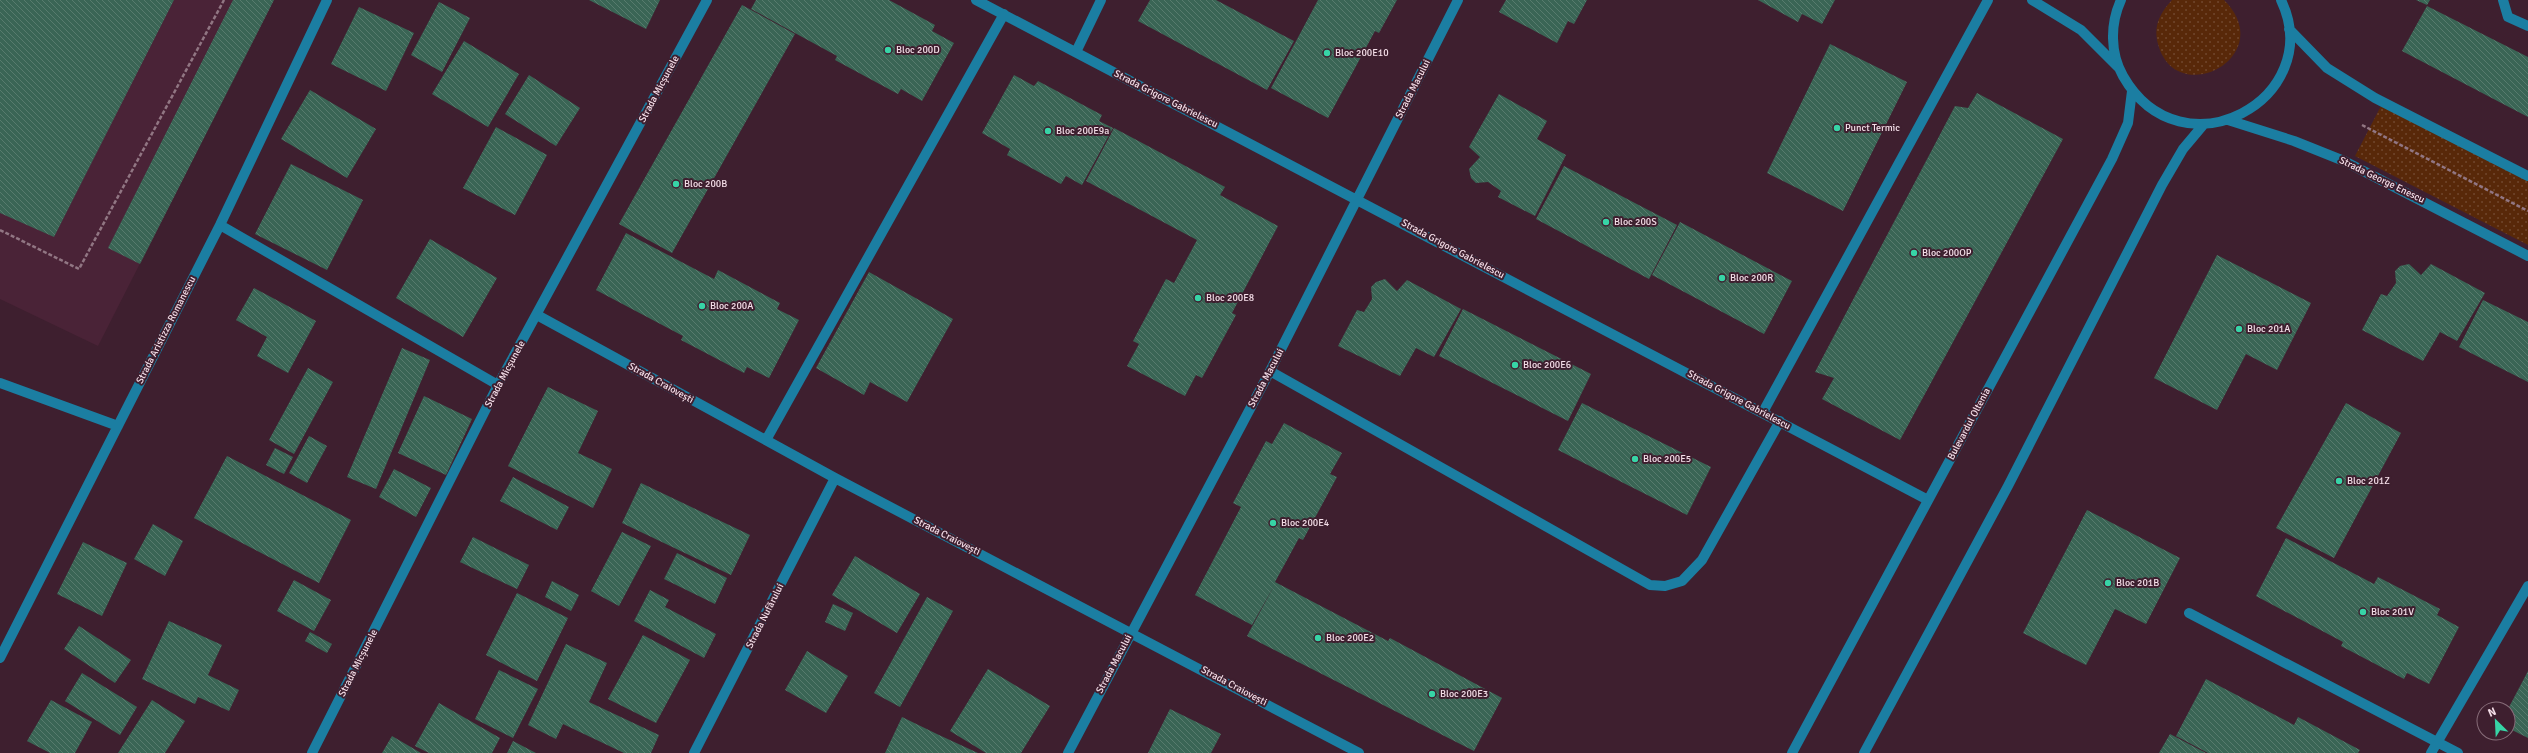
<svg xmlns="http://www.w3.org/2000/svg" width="2528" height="753" viewBox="0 0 2528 753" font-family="Signika,sans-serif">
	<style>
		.built { fill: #4a2337 }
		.grass { fill: url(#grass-dots) }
		.building { fill: url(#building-back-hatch) }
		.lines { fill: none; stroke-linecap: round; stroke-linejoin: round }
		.path { stroke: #917683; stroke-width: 2.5; stroke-dasharray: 4 2; stroke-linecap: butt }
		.minor { stroke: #1b7ea2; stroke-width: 10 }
		.poi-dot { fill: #37d4a6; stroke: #3e1f2f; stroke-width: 1.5 }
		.labels { text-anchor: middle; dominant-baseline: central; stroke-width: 4; stroke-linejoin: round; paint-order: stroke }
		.poi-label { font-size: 10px; fill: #f5dfe9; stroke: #3e1f2f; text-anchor: start }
		.street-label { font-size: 10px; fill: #f5dfe9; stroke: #3e1f2f }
	</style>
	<defs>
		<pattern id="grass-dots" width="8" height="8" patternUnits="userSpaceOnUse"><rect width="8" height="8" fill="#582809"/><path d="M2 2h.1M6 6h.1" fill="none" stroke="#71472d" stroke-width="1.8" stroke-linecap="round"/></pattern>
		<pattern id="building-back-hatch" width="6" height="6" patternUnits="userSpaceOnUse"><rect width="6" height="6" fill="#3a6555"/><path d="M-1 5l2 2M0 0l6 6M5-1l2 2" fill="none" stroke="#577b6d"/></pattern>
	</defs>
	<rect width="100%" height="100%" fill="#3e1f2f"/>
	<!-- built -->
	<path class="built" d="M 0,0 L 274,0 L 98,346 L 0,299 Z"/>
	<!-- grass -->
	<path class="grass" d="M 2172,0 L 2224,0 C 2280,56 2176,111 2158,44 C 2153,26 2160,13 2172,0 Z
		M 2382,104 L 2528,181 L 2528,245 L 2355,156 Z"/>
	<!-- building -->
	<path class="building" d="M 0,0 L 174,0 L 54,237 L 0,213 Z
		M 233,0 L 274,0 L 140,264 L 108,248 Z
		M 589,0 L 660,0 L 646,29 Z
		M 756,0 L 889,0 L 935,25 L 932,31 L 954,43 L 922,101 L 901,89 L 898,94 L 835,60 L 837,56 L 751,9 Z
		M 1150,0 L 1216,0 L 1294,41 L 1267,90 L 1138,21 Z
		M 1318,0 L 1397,0 L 1379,33 L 1375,31 L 1328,118 L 1271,88 Z
		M 1506,0 L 1587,0 L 1574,24 L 1568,21 L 1557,43 L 1499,12 Z
		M 1758,0 L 1835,0 L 1822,24 L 1802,14 L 1798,22 Z
		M 2416,0 L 2430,0 L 2427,5 Z
		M 439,2 L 470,18 L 442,72 L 411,55 Z
		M 742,5 L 795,34 L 672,253 L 619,224 Z
		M 2427,6 L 2528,57 L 2528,117 L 2402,51 Z
		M 359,7 L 414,33 L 386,91 L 331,64 Z
		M 464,41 L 519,74 L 488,127 L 432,94 Z
		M 1830,44 L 1907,82 L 1843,211 L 1767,173 Z
		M 529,75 L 580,108 L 556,146 L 505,114 Z
		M 1014,75 L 1034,86 L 1038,81 L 1102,115 L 1099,121 L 1113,128 L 1082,185 L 1066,176 L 1061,184 L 1007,155 L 1010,149 L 982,133 Z
		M 310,90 L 376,129 L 347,178 L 281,139 Z
		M 1977,93 L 2063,139 L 1900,440 L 1822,399 L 1834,378 L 1815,372 L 1955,106 L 1968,108 Z
		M 1499,94 L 1547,121 L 1537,139 L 1566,155 L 1535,216 L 1498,197 L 1501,191 L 1488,182 L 1476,183 L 1471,178 L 1469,169 L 1480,157 L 1469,147 Z
		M 496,127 L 547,155 L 515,215 L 463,188 Z
		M 1114,128 L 1225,187 L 1220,195 L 1278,226 L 1232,313 L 1236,315 L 1202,378 L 1196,375 L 1185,396 L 1127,366 L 1139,344 L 1133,341 L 1166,279 L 1174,283 L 1197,240 L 1086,181 Z
		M 291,164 L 363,200 L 327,270 L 255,234 Z
		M 1564,166 L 1677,225 L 1649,279 L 1536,219 Z
		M 1680,222 L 1792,281 L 1764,334 L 1652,275 Z
		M 626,233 L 714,279 L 718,270 L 780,303 L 777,309 L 799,320 L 769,378 L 747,367 L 744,373 L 681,340 L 683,336 L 596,290 Z
		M 430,239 L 497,278 L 463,337 L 396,298 Z
		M 2217,255 L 2311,303 L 2277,370 L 2246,354 L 2217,410 L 2154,378 Z
		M 2409,264 L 2421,275 L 2431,264 L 2485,293 L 2457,341 L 2440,332 L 2423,361 L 2362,330 L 2381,294 L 2387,296 L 2396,283 L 2395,271 L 2400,266 Z
		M 869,272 L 953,319 L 907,402 L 870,382 L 864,395 L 816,368 Z
		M 1385,279 L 1397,291 L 1407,280 L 1461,309 L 1434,357 L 1416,348 L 1400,376 L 1338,346 L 1357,310 L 1364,312 L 1372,299 L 1371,287 L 1376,282 Z
		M 254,288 L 316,321 L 288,373 L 257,356 L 267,337 L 236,320 Z
		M 2483,300 L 2528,322 L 2528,382 L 2459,347 Z
		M 1463,309 L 1591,374 L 1568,421 L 1439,356 Z
		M 402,348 L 430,360 L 376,489 L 347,477 Z
		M 308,368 L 333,382 L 294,454 L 269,440 Z
		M 548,387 L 598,411 L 578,453 L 612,469 L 593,508 L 508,466 Z
		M 424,396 L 472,419 L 446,475 L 398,453 Z
		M 1582,403 L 1711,467 L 1687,515 L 1558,450 Z
		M 2346,403 L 2401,433 L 2334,558 L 2276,528 Z
		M 1284,423 L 1342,453 L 1330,474 L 1337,477 L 1303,540 L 1299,538 L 1275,582 L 1388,641 L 1390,638 L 1502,698 L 1474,751 L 1247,636 L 1274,586 L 1252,625 L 1195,595 L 1241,507 L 1233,503 L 1266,441 L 1272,444 Z
		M 309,436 L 327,446 L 307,483 L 289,473 Z
		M 275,448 L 293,457 L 284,474 L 266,465 Z
		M 227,456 L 351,520 L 319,583 L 194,518 Z
		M 394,469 L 431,488 L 416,517 L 379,497 Z
		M 513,477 L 569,507 L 557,530 L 500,501 Z
		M 641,483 L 750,535 L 731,575 L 622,523 Z
		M 2087,510 L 2180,558 L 2146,624 L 2115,609 L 2086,665 L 2023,633 Z
		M 153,524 L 183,541 L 165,576 L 134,559 Z
		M 622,532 L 651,546 L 619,606 L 591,591 Z
		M 473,537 L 529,565 L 517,589 L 460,562 Z
		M 2286,538 L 2374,584 L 2378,577 L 2440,609 L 2437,615 L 2459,627 L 2429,684 L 2407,673 L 2404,679 L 2341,646 L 2343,642 L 2256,596 Z
		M 83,542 L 127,563 L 102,616 L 57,594 Z
		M 677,553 L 727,578 L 715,604 L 664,579 Z
		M 855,556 L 920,594 L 897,633 L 832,595 Z
		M 294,580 L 331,600 L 314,631 L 277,611 Z
		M 552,581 L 579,595 L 571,611 L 545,597 Z
		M 650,590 L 669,600 L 665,607 L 716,634 L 704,658 L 634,621 Z
		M 517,593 L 568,618 L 537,681 L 486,655 Z
		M 927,597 L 953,611 L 900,707 L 874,693 Z
		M 833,604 L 853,613 L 845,631 L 825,622 Z
		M 169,621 L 222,645 L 208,675 L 239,690 L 229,711 L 198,697 L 195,704 L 142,679 Z
		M 79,626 L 131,660 L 115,683 L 64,649 Z
		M 310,632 L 332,644 L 327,653 L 305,641 Z
		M 643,635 L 690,660 L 656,723 L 608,699 Z
		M 566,644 L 607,663 L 589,702 L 659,735 L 651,753 L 624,753 L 563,724 L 556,739 L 528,725 Z
		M 807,651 L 848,676 L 826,713 L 785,690 Z
		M 988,669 L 1050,706 L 1021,753 L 986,753 L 950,731 Z
		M 499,670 L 538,689 L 513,738 L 475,719 Z
		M 2528,671 L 2528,738 L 2508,728 L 2508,709 Z
		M 82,673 L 137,707 L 120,735 L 65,701 Z
		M 2206,679 L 2294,725 L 2298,717 L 2360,750 L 2358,753 L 2208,753 L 2176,736 Z
		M 51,700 L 92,722 L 75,753 L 50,753 L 27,741 Z
		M 152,700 L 185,721 L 165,753 L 118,753 Z
		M 439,703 L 500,738 L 492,753 L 429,753 L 415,746 Z
		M 1170,709 L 1221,734 L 1211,753 L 1148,753 Z
		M 902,717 L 939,735 L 978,753 L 885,753 Z
		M 2170,734 L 2206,753 L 2159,753 Z
		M 392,736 L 421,753 L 382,753 Z
		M 513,741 L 536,753 L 507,753 Z"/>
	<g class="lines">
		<!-- path -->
		<path class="path" d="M 2362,125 L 2528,211
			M 0,230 L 79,269 L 224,0"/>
		<!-- minor -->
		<path class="minor" d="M 976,0 L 1928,500
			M 2032,0 L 2081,30 L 2118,67
			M 2121,0 C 2110,24 2110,53 2123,76 C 2182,179 2328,98 2281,0
			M 2503,0 L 2508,17 L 2528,26
			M 2289,29 L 2327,68 L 2375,98 L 2528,176
			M 1076,52 L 1101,0
			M 2228,120 L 2294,141 L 2344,161 L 2528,256
			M 220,225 L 498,385
			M 537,315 L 835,478 L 1359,753
			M 1270,371 L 1650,585 L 1665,586 L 1682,581 L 1702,560 L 1780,421
			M 0,383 L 118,426
			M 1763,412 L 1988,0
			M 766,440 L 1004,14
			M 2189,613 L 2458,753
			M 0,658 L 220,225 L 327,0
			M 312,753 L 498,385 L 707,0
			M 694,753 L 835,478
			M 1068,753 L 1270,371 L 1458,0
			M 1792,753 L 2112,159 L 2128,123 L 2132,91
			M 1864,753 L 2008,486 L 2162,185 L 2183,149 L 2204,124
			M 2431,753 L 2528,586"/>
	</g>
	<!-- markers -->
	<g class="poi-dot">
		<circle cx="888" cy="50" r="4"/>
		<circle cx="1327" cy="53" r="4"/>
		<circle cx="1837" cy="128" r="4"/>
		<circle cx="1048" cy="131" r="4"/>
		<circle cx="676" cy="184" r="4"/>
		<circle cx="1606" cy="222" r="4"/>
		<circle cx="1914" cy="253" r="4"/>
		<circle cx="1722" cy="278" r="4"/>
		<circle cx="1198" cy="298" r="4"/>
		<circle cx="702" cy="306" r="4"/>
		<circle cx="2239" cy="329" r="4"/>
		<circle cx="1515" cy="365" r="4"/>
		<circle cx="1635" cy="459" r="4"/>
		<circle cx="2339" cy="481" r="4"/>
		<circle cx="1273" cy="523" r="4"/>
		<circle cx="2108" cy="583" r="4"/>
		<circle cx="2363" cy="612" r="4"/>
		<circle cx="1318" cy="638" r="4"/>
		<circle cx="1432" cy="694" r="4"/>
	</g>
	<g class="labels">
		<!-- poi labels -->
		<g class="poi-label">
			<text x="896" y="50">Bloc 200D</text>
			<text x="1335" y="53">Bloc 200E10</text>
			<text x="1845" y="128">Punct Termic</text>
			<text x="1056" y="131">Bloc 200E9a</text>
			<text x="684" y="184">Bloc 200B</text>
			<text x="1614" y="222">Bloc 200S</text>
			<text x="1922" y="253">Bloc 200OP</text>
			<text x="1730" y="278">Bloc 200R</text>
			<text x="1206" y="298">Bloc 200E8</text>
			<text x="710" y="306">Bloc 200A</text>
			<text x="2247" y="329">Bloc 201A</text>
			<text x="1523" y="365">Bloc 200E6</text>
			<text x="1643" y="459">Bloc 200E5</text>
			<text x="2347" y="481">Bloc 201Z</text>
			<text x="1281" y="523">Bloc 200E4</text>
			<text x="2116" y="583">Bloc 201B</text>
			<text x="2371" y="612">Bloc 201V</text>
			<text x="1326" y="638">Bloc 200E2</text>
			<text x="1440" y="694">Bloc 200E3</text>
		</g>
		<!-- street labels -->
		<g class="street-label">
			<text transform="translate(659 89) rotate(-62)">Strada Micșunele</text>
			<text transform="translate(1413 89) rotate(-63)">Strada Macului</text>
			<text transform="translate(1166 99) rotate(27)">Strada Grigore Gabrielescu</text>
			<text transform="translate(2382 180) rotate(26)">Strada George Enescu</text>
			<text transform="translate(1453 249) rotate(28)">Strada Grigore Gabrielescu</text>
			<text transform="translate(166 330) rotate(-63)">Strada Aristizza Romanescu</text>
			<text transform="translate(505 374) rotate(-62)">Strada Micșunele</text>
			<text transform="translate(1266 378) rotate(-62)">Strada Macului</text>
			<text transform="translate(661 383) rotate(29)">Strada Craiovești</text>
			<text transform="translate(1739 400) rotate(28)">Strada Grigore Gabrielescu</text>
			<text transform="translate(1969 424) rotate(-62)">Bulevardul Oltenia</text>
			<text transform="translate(947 536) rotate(27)">Strada Craiovești</text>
			<text transform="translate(765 616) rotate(-63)">Strada Nufărului</text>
			<text transform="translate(358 663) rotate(-63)">Strada Micșunele</text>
			<text transform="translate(1114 664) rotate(-62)">Strada Macului</text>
			<text transform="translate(1234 686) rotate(28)">Strada Craiovești</text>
		</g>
	</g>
	<!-- north arrow -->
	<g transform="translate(2496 721) rotate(336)"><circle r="19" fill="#3e1f2f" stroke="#876c79"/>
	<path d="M0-3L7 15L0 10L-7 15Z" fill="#37d4a6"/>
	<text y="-6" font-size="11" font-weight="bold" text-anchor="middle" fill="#f5dfe9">N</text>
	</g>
</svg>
